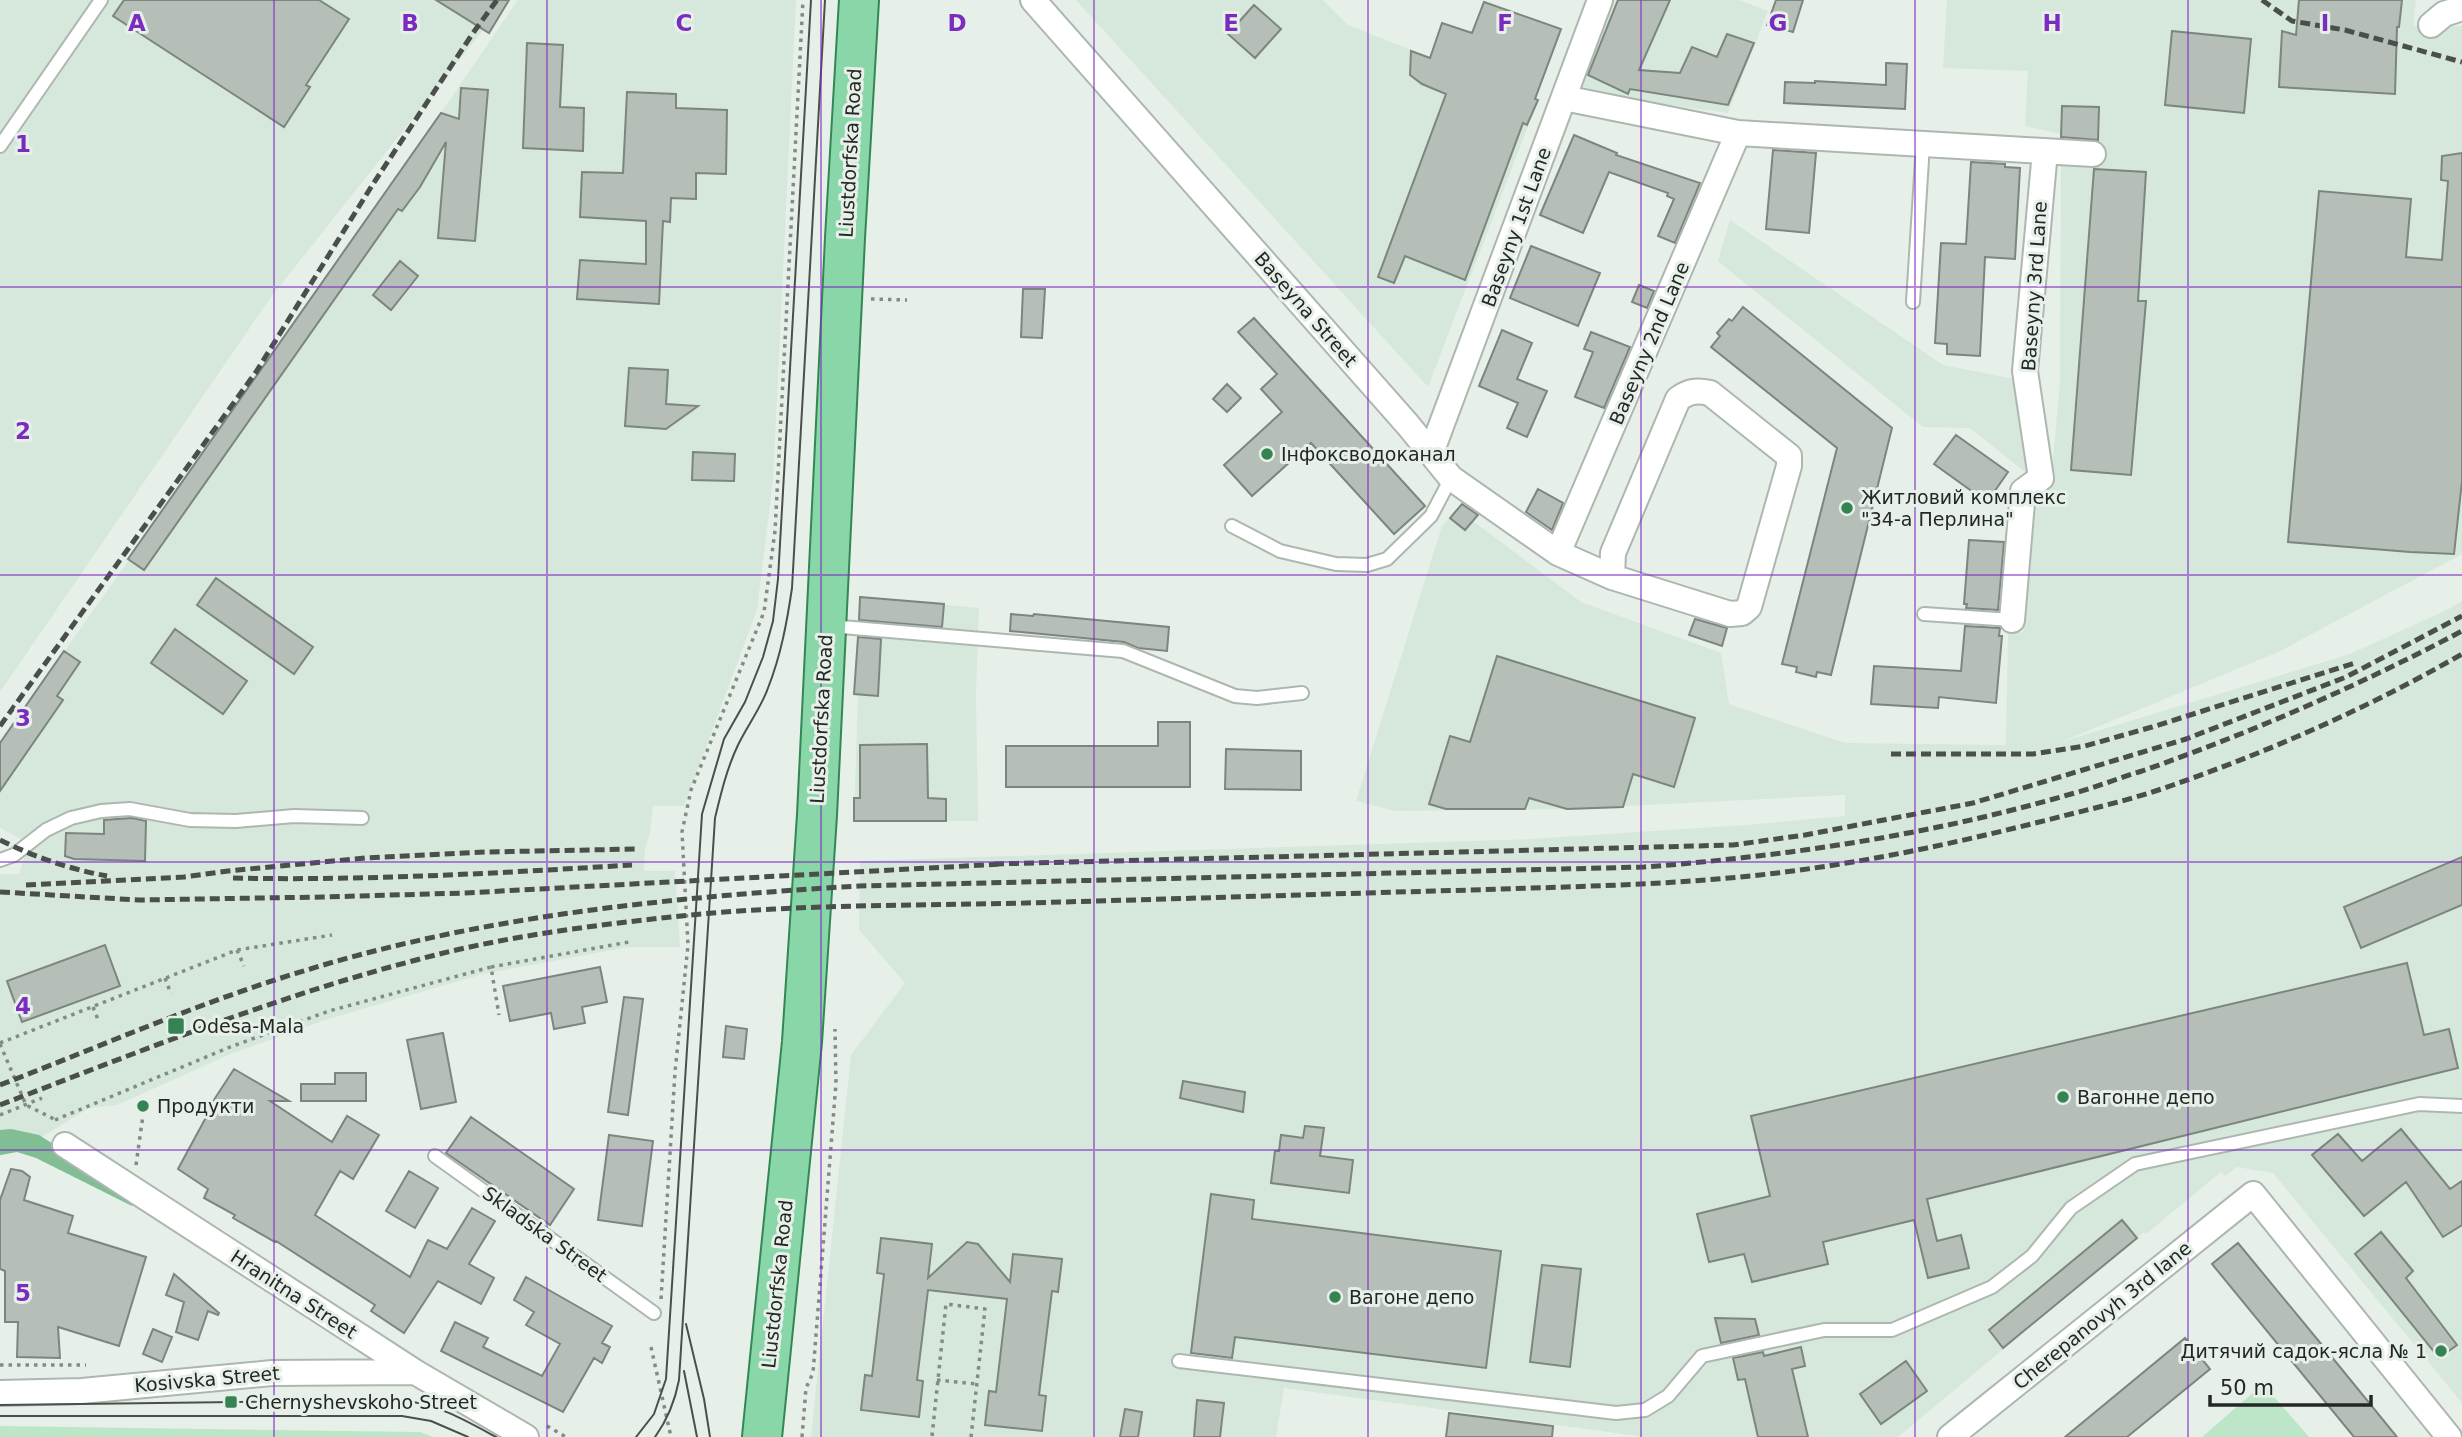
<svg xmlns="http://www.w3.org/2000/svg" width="2462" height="1437" viewBox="0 0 2462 1437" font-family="'DejaVu Sans',sans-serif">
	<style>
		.built { fill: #d6e7db }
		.green { fill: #bde6c8 }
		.forest { fill: #82be94 }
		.building { fill: #b5bfb8; stroke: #7c857e; stroke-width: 2 }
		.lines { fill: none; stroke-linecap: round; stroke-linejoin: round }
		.lane-casing { stroke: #adb7b0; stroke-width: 16 }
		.street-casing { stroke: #adb7b0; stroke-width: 28 }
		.primary-casing { stroke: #338755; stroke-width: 42 }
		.path { stroke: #848b86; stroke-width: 3.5; stroke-dasharray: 3.5 5; stroke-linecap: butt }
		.lane { stroke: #fff; stroke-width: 12 }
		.street { stroke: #fff; stroke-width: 24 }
		.primary { stroke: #89d6a9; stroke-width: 38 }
		.tram { stroke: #4b4f4b; stroke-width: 2 }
		.rail { stroke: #4b4f4b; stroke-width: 5; stroke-dasharray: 10 5; stroke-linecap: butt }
		.grid { fill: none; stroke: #7b2cbf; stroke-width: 2; stroke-opacity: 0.55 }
		.poi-dot { fill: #358353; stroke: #e6f0e9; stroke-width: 2.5 }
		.labels { text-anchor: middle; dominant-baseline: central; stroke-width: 6; stroke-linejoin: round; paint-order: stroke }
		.street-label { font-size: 19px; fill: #242724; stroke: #e6f0e9 }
		.poi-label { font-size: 19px; fill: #242724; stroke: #e6f0e9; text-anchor: start }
		.grid-label { font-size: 23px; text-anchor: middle; font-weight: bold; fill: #7b2cbf; stroke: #e6f0e9; stroke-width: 6; stroke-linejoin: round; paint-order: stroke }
	</style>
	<rect width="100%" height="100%" fill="#e6f0e9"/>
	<!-- built -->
	<path class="built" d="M 0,0 L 507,0 L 271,297 L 0,692 Z
		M 518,0 L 796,0 L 773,480 L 757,610 L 684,806 L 653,806 L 650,833 L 645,849 L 644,871 L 675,871 L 680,947 L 628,947 L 483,974 L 328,1019 L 228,1055 L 117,1105 L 89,1108 L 19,1151 L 0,1156 L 0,874 L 19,874 L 29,843 L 0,828 L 0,743 L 352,243 Z
		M 1076,0 L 1323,0 L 1348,25 L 1538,100 L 1428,387 Z
		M 1610,0 L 1739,0 L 1768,11 L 1728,113 L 1625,99 L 1577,85 Z
		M 1947,0 L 2416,0 L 2413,26 L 2462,26 L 2462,554 L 2278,652 L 2061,742 L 2350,654 L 2449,609 L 2462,601 L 2462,1403 L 2273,1173 L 2237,1167 L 2225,1176 L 2221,1172 L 2146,1234 L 2144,1232 L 1898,1437 L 1645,1437 L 1284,1388 L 1276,1437 L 811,1437 L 851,1055 L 905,983 L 859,930 L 860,861 L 1530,839 L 1746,825 L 1845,816 L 1845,795 L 1567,809 L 1395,811 L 1356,801 L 1442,526 L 1450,518 L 1465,530 L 1473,521 L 1581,602 L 1721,653 L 1729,704 L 1845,743 L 2006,745 L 2008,634 L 2023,632 L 2037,494 L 2051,482 L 2060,382 L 2061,134 L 2025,126 L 2028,71 L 1943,68 Z
		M 1730,220 L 1943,365 L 2014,379 L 2029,475 L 1970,428 L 1923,427 L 1718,261 Z
		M 860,597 L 979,608 L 976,694 L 978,821 L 854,821 L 858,695 L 854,695 Z"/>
	<!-- green -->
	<path class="green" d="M 2263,1384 L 2309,1437 L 2202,1437 Z
		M 0,1426 L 420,1432 L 434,1437 L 0,1437 Z"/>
	<!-- forest -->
	<path class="forest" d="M 11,1129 L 39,1135 L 138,1198 L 132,1206 L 36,1158 L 17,1152 L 0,1155 L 0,1130 Z"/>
	<!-- building -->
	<path class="building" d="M 124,0 L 319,0 L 349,19 L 306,85 L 310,87 L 284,127 L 113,16 Z
		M 436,0 L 509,0 L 489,33 Z
		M 1618,0 L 1670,0 L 1639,70 L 1680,73 L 1692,47 L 1717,57 L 1727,34 L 1754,43 L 1728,105 L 1630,89 L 1628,94 L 1588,75 Z
		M 1776,0 L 1803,0 L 1793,32 L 1767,25 Z
		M 2299,0 L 2402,0 L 2399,27 L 2397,27 L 2395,94 L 2279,87 L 2282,31 L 2296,35 Z
		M 1484,2 L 1561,29 L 1535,99 L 1538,100 L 1527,125 L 1523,123 L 1465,280 L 1405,256 L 1394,283 L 1378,277 L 1446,94 L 1422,84 L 1410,75 L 1411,51 L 1430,58 L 1442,23 L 1472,33 Z
		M 1254,5 L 1281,29 L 1255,58 L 1228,34 Z
		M 2172,31 L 2251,39 L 2244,113 L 2165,105 Z
		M 527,43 L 563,45 L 560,107 L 584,108 L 583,151 L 523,148 Z
		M 1886,63 L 1907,64 L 1905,109 L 1784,103 L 1785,82 L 1815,83 L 1815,81 L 1886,85 Z
		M 461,88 L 488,90 L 475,241 L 438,238 L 446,142 L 420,187 L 402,211 L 398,209 L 144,570 L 128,559 L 441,113 L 459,119 Z
		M 627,92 L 676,94 L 676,108 L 727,110 L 726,174 L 696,173 L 696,199 L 671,198 L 670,222 L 663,221 L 659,304 L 577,299 L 580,260 L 646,264 L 646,221 L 580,217 L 582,172 L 623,173 Z
		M 2062,106 L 2099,107 L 2098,140 L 2061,137 Z
		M 1574,135 L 1617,153 L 1616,155 L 1700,183 L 1675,243 L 1658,236 L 1674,199 L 1667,196 L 1668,193 L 1609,172 L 1583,233 L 1540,215 Z
		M 1773,150 L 1816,153 L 1809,233 L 1766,229 Z
		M 2462,153 L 2462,481 L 2454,554 L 2410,552 L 2288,542 L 2319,191 L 2411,199 L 2406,257 L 2442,260 L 2448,181 L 2441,180 L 2442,156 Z
		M 1971,162 L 2005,164 L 2005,167 L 2020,168 L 2015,259 L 1985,257 L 1980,356 L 1947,354 L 1947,344 L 1935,343 L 1941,243 L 1966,244 Z
		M 2094,169 L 2146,172 L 2138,301 L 2146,301 L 2131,475 L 2071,470 Z
		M 1531,246 L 1600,273 L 1578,326 L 1510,298 Z
		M 400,261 L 418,276 L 391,310 L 373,295 Z
		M 1639,285 L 1654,291 L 1647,308 L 1632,302 Z
		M 1023,289 L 1045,289 L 1042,338 L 1021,337 Z
		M 1743,307 L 1892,428 L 1831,675 L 1817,672 L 1816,677 L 1796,672 L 1797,667 L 1782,664 L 1837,448 L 1711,347 L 1720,336 L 1717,333 L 1729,319 L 1732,321 Z
		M 1254,318 L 1425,506 L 1394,534 L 1311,443 L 1252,496 L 1224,465 L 1282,412 L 1261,389 L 1277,374 L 1238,332 Z
		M 1502,330 L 1532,343 L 1517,379 L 1547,391 L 1527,437 L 1507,428 L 1518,403 L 1479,386 Z
		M 1591,332 L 1630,347 L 1604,408 L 1575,397 L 1593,352 L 1584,349 Z
		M 629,368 L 668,370 L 666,404 L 698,406 L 666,429 L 625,426 Z
		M 1227,384 L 1241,398 L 1227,412 L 1213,399 Z
		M 1956,435 L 2008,472 L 1987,502 L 1934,464 Z
		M 693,452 L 735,454 L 734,481 L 692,480 Z
		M 1538,489 L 1563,503 L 1552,530 L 1526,512 Z
		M 1462,504 L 1478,515 L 1465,530 L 1450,518 Z
		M 1969,540 L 2004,542 L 1998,610 L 1966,608 L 1967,604 L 1964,604 Z
		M 216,578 L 313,647 L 294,674 L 197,605 Z
		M 860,597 L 944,604 L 942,627 L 859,620 Z
		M 1011,614 L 1033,616 L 1034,614 L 1169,627 L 1167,651 L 1138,648 L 1124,642 L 1010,631 Z
		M 1695,619 L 1727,628 L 1722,646 L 1689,635 Z
		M 1965,626 L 2000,628 L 1999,636 L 2002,636 L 1996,703 L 1939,697 L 1938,708 L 1871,704 L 1874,666 L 1961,671 Z
		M 175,629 L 247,681 L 223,714 L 151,663 Z
		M 858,637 L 881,639 L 878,696 L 854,694 Z
		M 64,651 L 80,662 L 57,696 L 63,700 L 0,791 L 0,743 Z
		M 1497,656 L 1695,718 L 1674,787 L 1633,774 L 1623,807 L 1567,809 L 1529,798 L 1525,809 L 1446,809 L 1429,804 L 1450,736 L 1470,742 Z
		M 1158,722 L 1190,722 L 1190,787 L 1006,787 L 1006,746 L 1158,746 Z
		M 927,744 L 928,798 L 946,799 L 946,821 L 854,821 L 854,798 L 860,798 L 860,745 Z
		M 1226,749 L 1301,751 L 1301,790 L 1225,789 Z
		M 132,818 L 146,821 L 145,861 L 74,859 L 65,856 L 66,833 L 104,834 L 104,820 Z
		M 2462,857 L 2462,905 L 2361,948 L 2344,907 Z
		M 105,945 L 120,986 L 22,1022 L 7,981 Z
		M 2407,963 L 2424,1035 L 2449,1029 L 2458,1068 L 1927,1199 L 1937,1241 L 1961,1235 L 1969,1268 L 1928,1278 L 1914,1220 L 1823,1242 L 1828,1264 L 1752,1282 L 1744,1254 L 1709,1262 L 1697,1214 L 1770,1196 L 1751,1116 Z
		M 600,967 L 607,1002 L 582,1007 L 585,1023 L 554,1029 L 551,1013 L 510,1021 L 503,986 Z
		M 624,997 L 643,999 L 628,1115 L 608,1112 Z
		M 726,1026 L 747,1029 L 744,1059 L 723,1057 Z
		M 443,1033 L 456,1102 L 421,1109 L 407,1040 Z
		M 234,1069 L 289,1101 L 270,1101 L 332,1142 L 347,1116 L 379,1135 L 353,1179 L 340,1171 L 315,1215 L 410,1277 L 428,1240 L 447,1249 L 472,1208 L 495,1221 L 469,1264 L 494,1278 L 481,1304 L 438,1281 L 404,1333 L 371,1311 L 375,1305 L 276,1241 L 275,1242 L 233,1218 L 235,1215 L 204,1198 L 208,1189 L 178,1169 L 210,1110 L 208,1109 Z
		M 335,1073 L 366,1073 L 366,1101 L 301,1101 L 301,1084 L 335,1084 Z
		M 1183,1081 L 1245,1092 L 1243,1112 L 1180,1098 Z
		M 471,1117 L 574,1189 L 550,1225 L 446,1153 Z
		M 1305,1126 L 1324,1128 L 1320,1156 L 1353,1160 L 1349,1193 L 1271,1183 L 1275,1151 L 1279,1151 L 1281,1135 L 1303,1138 Z
		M 2401,1129 L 2450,1189 L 2462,1181 L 2462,1225 L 2443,1237 L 2406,1182 L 2364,1216 L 2312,1155 L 2338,1134 L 2362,1161 Z
		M 609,1135 L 653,1141 L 642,1226 L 598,1220 Z
		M 11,1169 L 22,1171 L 30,1177 L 24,1200 L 73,1216 L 68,1233 L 146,1257 L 119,1346 L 58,1327 L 60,1358 L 17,1357 L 18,1322 L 5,1322 L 5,1271 L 0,1269 L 0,1200 Z
		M 409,1171 L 438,1188 L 415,1228 L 386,1211 Z
		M 1211,1194 L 1254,1200 L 1252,1219 L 1501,1251 L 1486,1368 L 1235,1337 L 1232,1358 L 1191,1353 Z
		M 2122,1220 L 2137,1238 L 2003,1348 L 1989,1330 Z
		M 2381,1232 L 2413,1271 L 2406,1278 L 2457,1345 L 2439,1358 L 2355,1254 Z
		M 881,1238 L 932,1244 L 928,1278 L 967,1242 L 978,1244 L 1010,1282 L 1013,1254 L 1062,1259 L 1058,1292 L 1052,1291 L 1039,1395 L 1046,1396 L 1042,1431 L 985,1425 L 989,1391 L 996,1392 L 1007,1299 L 928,1290 L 917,1380 L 923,1381 L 919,1417 L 861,1410 L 865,1375 L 872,1376 L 884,1274 L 877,1273 Z
		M 2238,1243 L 2322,1345 L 2397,1437 L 2354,1437 L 2212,1264 Z
		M 1542,1265 L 1581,1269 L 1570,1367 L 1530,1362 Z
		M 174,1274 L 219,1313 L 218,1315 L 208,1311 L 198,1340 L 176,1332 L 184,1302 L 166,1295 Z
		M 526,1277 L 612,1326 L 602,1343 L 610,1347 L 602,1363 L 594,1358 L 563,1412 L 441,1351 L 455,1322 L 488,1338 L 483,1347 L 542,1376 L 560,1344 L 526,1325 L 534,1312 L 514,1300 Z
		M 1715,1318 L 1755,1319 L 1759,1335 L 1721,1343 Z
		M 153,1329 L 172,1337 L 162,1362 L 143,1354 Z
		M 2185,1338 L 2210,1369 L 2127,1437 L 2065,1437 Z
		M 1801,1347 L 1805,1366 L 1792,1369 L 1808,1437 L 1758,1437 L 1745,1379 L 1738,1380 L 1733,1358 L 1763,1352 L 1764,1356 Z
		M 1906,1361 L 1927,1391 L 1881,1424 L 1860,1394 Z
		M 1197,1400 L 1224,1403 L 1220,1437 L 1194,1437 Z
		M 1125,1409 L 1142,1412 L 1138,1437 L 1120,1437 Z
		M 1449,1413 L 1553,1426 L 1552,1437 L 1446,1437 Z"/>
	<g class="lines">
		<!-- lane casing -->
		<g class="lane-casing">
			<path id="lane" d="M 0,146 L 101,0
				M 1913,302 L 1923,144
				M 1232,526 L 1280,551 L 1336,564 L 1367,565 L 1387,559 L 1431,516 L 1451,478
				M 1924,614 L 2012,620
				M 830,626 L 1123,651 L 1235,696 L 1257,698 L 1302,693
				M 0,860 L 14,855 L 46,830 L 71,818 L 101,811 L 130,809 L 190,820 L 236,821 L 294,816 L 362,818
				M 435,1156 L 654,1313
				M 1179,1361 L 1616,1413 L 1645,1410 L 1668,1396 L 1702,1356 L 1824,1330 L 1892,1330 L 1992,1287 L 2032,1256 L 2071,1208 L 2135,1164 L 2419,1104 L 2462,1106"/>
		</g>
		<!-- street casing -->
		<g class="street-casing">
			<path id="street" d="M 1033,0 L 1408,425 L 1451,478 L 1558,553 L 1612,577 L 1730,614 L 1742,613 L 1749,607 L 1789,466 L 1789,456 L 1710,393 C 1697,390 1689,391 1678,399 L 1613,553 L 1612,577
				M 2431,25 L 2444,14 L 2462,8
				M 1564,98 L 1738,133 L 2093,154
				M 1431,453 L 1600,0
				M 1558,553 L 1738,133
				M 2012,620 L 2023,491 L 2041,478 L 2025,371 L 2045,151
				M 65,1145 L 415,1372 L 526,1437
				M 0,1393 L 82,1391 L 272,1373 L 415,1372
				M 1950,1437 L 2253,1194 L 2449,1437"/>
		</g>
		<!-- primary casing -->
		<g class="primary-casing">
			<path id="primary" d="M 762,1437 L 802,1042 L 817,815 L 845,238 L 859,0"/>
		</g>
		<!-- path -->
		<path class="path" d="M 871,299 L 907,300
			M 237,950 L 244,966
			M 491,967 L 629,942
			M 165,978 L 171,994
			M 93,1007 L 99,1022
			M 0,1043 L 237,950 L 332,935
			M 0,1044 L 26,1105 L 56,1120
			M 0,1115 L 42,1098
			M 55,1120 L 230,1047 L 329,1011 L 491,967 L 499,1015
			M 136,1165 L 143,1115
			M 661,1299 L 675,1072 L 688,945 L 682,832 L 691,790 L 764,612 L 775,531 L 803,0
			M 651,1347 L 671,1437
			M 0,1365 L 86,1365
			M 937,1380 L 977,1384
			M 547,1426 L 566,1437
			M 932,1436 L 946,1304 L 985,1309 L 971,1437
			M 802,1437 L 806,1388 L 813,1373 L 836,1083 L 835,1029"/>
		<!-- lane -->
		<use href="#lane" class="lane"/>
		<!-- street -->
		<use href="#street" class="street"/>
		<!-- primary -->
		<use href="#primary" class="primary"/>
		<!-- tram -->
		<path class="tram" d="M 686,1324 L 704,1399 L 710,1437
			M 684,1371 L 697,1437
			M 0,1405 L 403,1400 C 441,1406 463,1419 496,1437
			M 0,1416 L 402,1416 L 431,1421 L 468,1437
			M 636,1437 L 654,1414 L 666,1379 L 702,814 L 724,739 L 745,702 L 763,657 L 773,621 L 778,579 L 811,0
			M 655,1437 C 668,1419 675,1401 679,1380 L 715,818 C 721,793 727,768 738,745 C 747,726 761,708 768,688 C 781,655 787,622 792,588 L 825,0"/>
		<!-- rail -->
		<path class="rail" d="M 2262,0 L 2292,21 L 2345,30 L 2462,62
			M 0,726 L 256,372 L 373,184 L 473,33 L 497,0
			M 1891,754 L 2033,754 L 2085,746 L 2152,727 L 2355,663
			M 0,840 C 35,857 69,869 107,876
			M 994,864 L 1733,845 L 1805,835 L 1973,803 L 2186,739 L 2346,677 L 2462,616
			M 233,878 C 367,881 499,873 632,865
			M 26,885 L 184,877 L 228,871 L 365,858 L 487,852 L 637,849
			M 0,892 L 139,900 L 323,897 L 465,893 L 1003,864
			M 0,1085 C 99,1047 196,1004 297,973 C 478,916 671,897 859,886 L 1644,867 C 1788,856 1931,835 2071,794 C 2095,788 2118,778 2142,771 C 2253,732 2358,686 2462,631
			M 0,1105 C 138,1052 277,996 420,959 C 502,937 587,926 671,917 C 789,904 908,906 1026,903 C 1175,899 1323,894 1471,890 C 1586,886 1701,885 1814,868 C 1898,856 1981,837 2063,816 C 2099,807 2137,798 2173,785 C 2273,750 2370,707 2462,654"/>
	</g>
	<!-- grid -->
	<path class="grid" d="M 274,0 L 274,1437M 547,0 L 547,1437M 821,0 L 821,1437M 1094,0 L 1094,1437M 1368,0 L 1368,1437M 1641,0 L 1641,1437M 1915,0 L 1915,1437M 2188,0 L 2188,1437M 0,287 L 2462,287M 0,575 L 2462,575M 0,862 L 2462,862M 0,1150 L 2462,1150"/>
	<!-- markers -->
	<g class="poi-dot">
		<circle cx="1267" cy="454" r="7"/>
		<circle cx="1847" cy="508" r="7"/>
		<rect x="167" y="1017" width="18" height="18" rx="3.5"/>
		<circle cx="2063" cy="1097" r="7"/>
		<circle cx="143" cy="1106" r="7"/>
		<circle cx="1335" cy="1297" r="7"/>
		<circle cx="2441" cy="1351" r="7"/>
		<rect x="224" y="1395" width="14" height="14" rx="3.5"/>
	</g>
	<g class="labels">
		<!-- street labels -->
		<g class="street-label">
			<text transform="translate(850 153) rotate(-87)">Liustdorfska Road</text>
			<text transform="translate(1516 227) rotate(-70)">Baseyny 1st Lane</text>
			<text transform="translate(2034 286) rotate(-86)">Baseyny 3rd Lane</text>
			<text transform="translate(1306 309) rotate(49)">Baseyna Street</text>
			<text transform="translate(1649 343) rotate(-67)">Baseyny 2nd Lane</text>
			<text transform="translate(821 719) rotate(-87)">Liustdorfska Road</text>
			<text transform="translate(545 1234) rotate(36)">Skladska Street</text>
			<text transform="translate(777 1284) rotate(-84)">Liustdorfska Road</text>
			<text transform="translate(294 1294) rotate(33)">Hranitna Street</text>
			<text transform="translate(2102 1315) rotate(-39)">Cherepanovyh 3rd lane</text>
			<text transform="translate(207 1379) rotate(-5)">Kosivska Street</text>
		</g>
		<!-- poi labels -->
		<g class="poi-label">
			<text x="1281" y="454">Інфоксводоканал</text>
			<text x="1861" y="497">Житловий комплекс<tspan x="1861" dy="22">"34-а Перлина"</tspan></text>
			<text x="192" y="1026">Odesa-Mala</text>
			<text x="2077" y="1097">Вагонне депо</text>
			<text x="157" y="1106">Продукти</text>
			<text x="1349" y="1297">Вагоне депо</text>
			<text x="2427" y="1351" text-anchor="end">Дитячий садок-ясла № 1</text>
			<text x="245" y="1402">Chernyshevskoho Street</text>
		</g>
	</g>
	<g class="grid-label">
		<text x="137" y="31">A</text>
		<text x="410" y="31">B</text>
		<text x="684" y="31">C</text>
		<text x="957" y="31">D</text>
		<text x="1231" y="31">E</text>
		<text x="1505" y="31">F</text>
		<text x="1778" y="31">G</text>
		<text x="2052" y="31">H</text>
		<text x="2325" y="31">I</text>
		<text x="23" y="152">1</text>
		<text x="23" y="439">2</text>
		<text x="23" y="726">3</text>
		<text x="23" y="1014">4</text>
		<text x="23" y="1301">5</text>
	</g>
	<!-- scale -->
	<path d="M2210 1395v10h161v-10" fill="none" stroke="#242724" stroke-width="3.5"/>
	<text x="2220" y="1395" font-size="21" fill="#242724" stroke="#e6f0e9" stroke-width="5" paint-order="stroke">50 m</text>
</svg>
